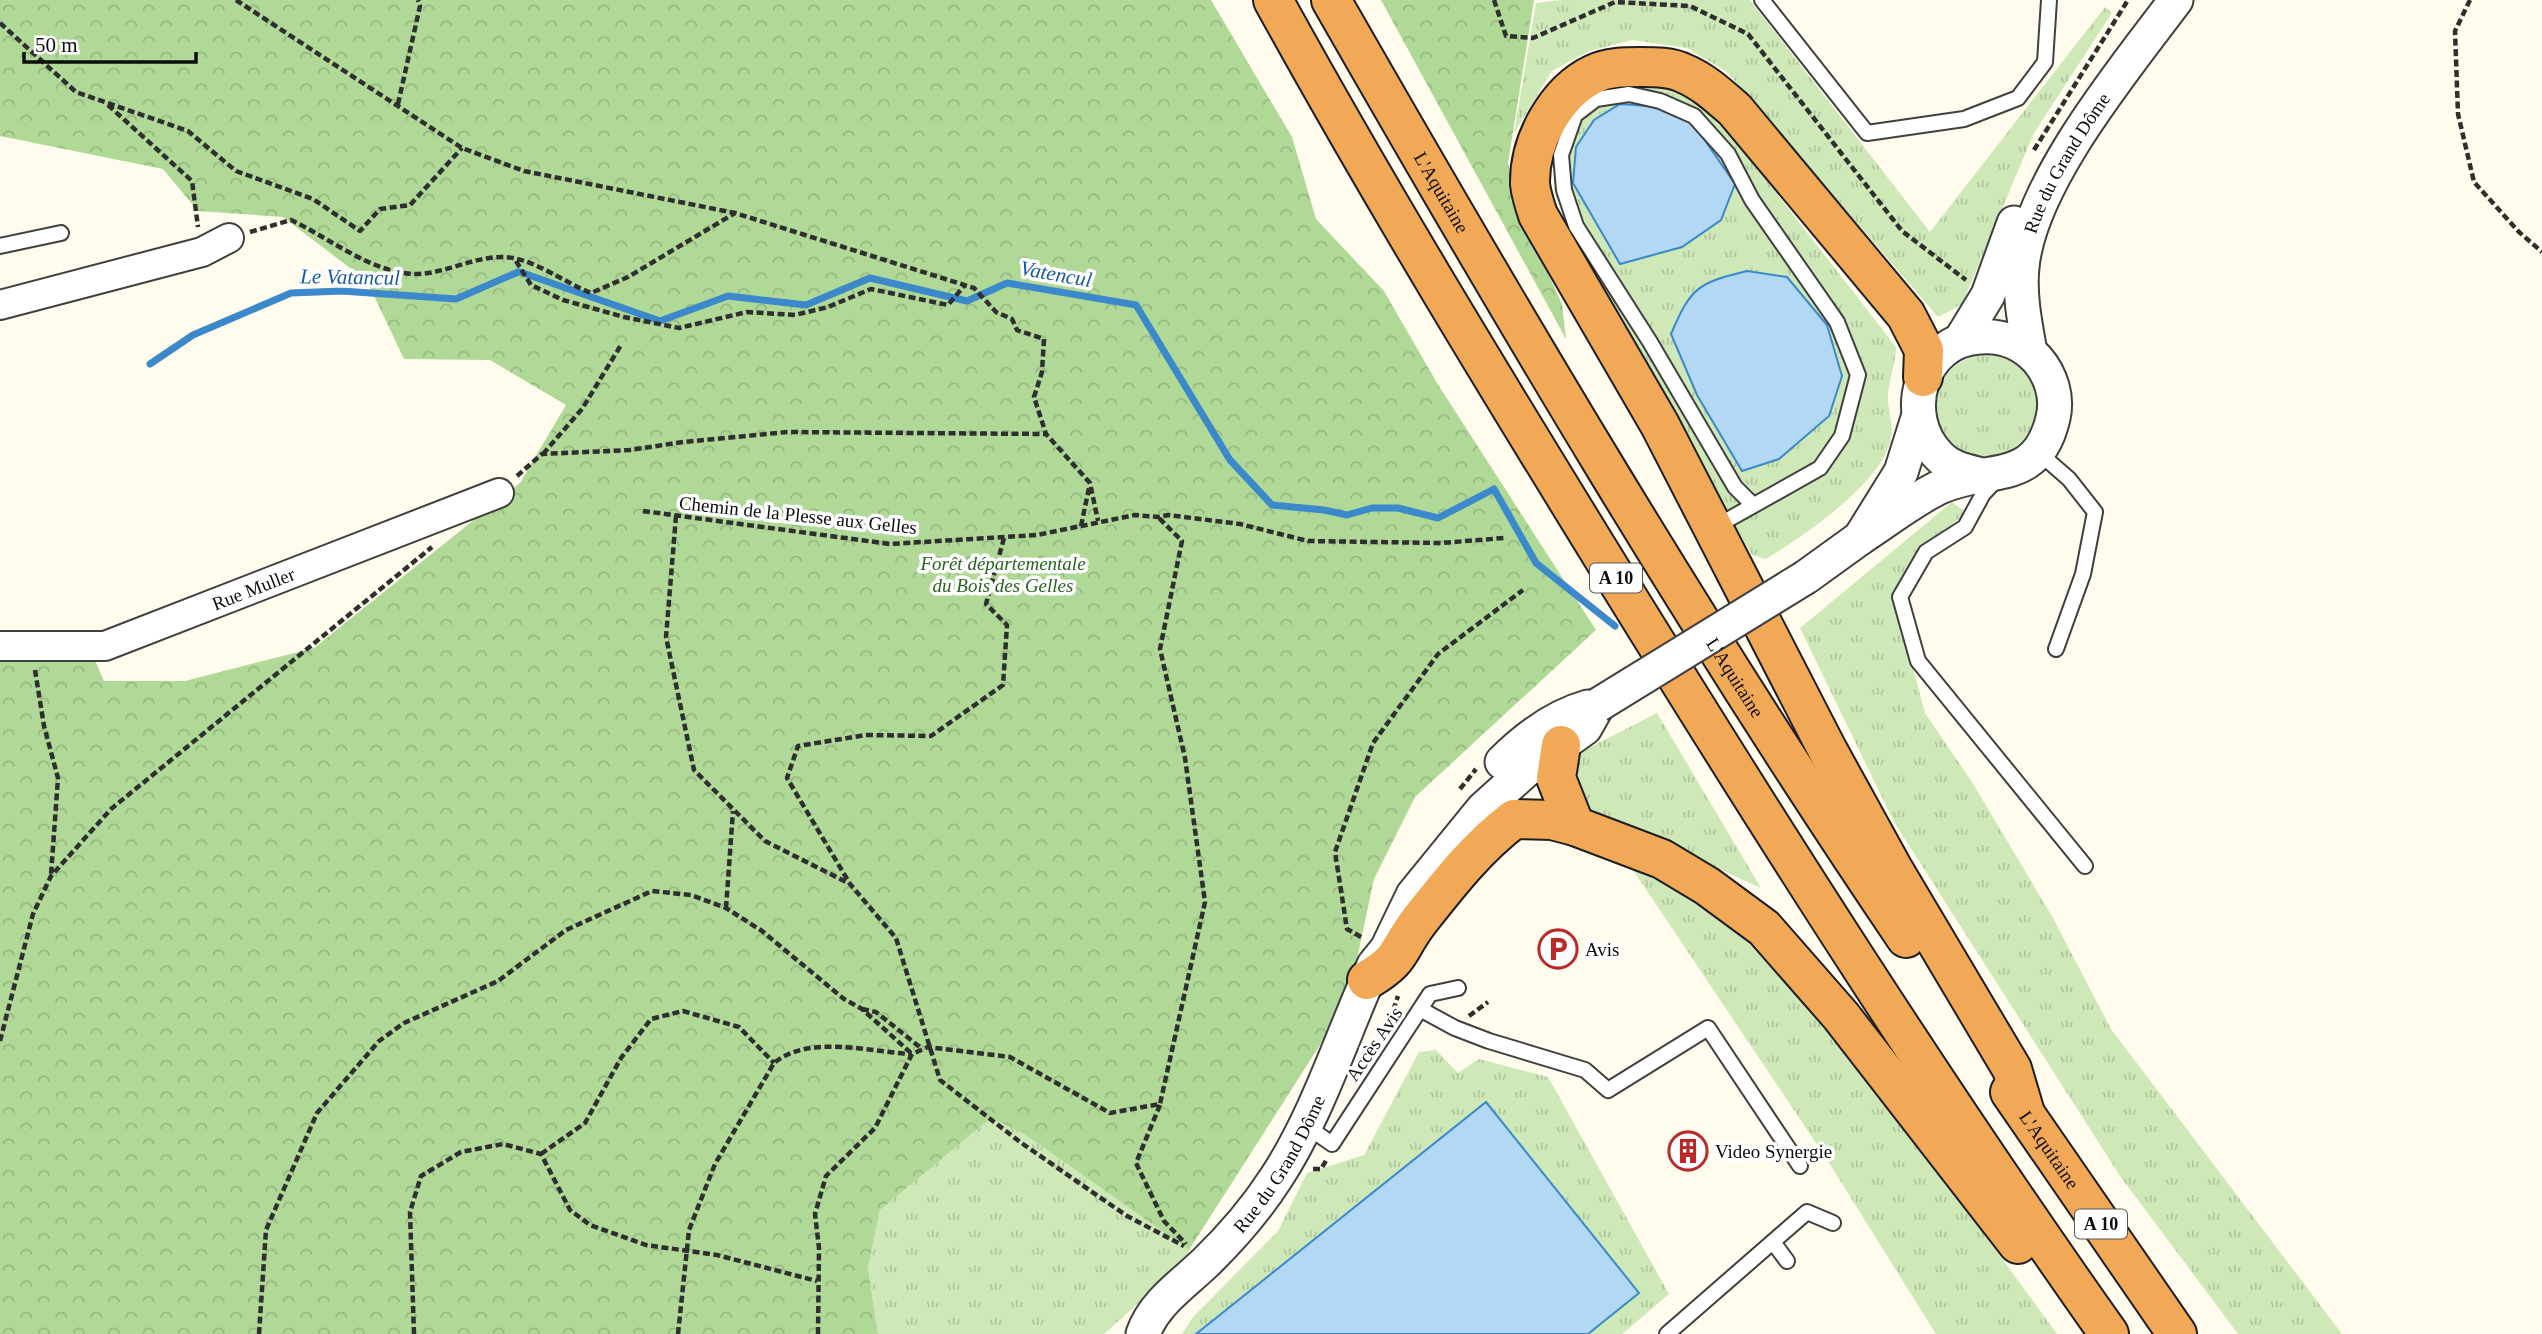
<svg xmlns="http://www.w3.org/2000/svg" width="2542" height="1334" viewBox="0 0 2542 1334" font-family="Georgia,serif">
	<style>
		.grass { fill: url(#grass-tufts) }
		.forest { fill: url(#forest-crowns) }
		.water { fill: #b3d8f5; stroke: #3b88cb; stroke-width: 2 }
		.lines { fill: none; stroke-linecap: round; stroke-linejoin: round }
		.stream { stroke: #3b88cb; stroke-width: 7 }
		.service-casing { stroke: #404040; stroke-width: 18 }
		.minor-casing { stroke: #404040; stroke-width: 32 }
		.tertiary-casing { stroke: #404040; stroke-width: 37 }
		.motorway-casing { stroke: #1e1e1e; stroke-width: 42 }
		.path { stroke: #2f2f2f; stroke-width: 4.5; stroke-dasharray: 7 3.5; stroke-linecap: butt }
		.service { stroke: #fff; stroke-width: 14 }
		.minor { stroke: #fff; stroke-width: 28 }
		.tertiary { stroke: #fff; stroke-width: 33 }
		.motorway { stroke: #f1a958; stroke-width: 38 }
		.tertiary-bridge-casing { stroke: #404040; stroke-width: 37; stroke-linecap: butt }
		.tertiary-bridge { stroke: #fff; stroke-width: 33 }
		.labels { text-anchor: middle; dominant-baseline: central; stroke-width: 7; stroke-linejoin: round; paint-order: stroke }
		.shield { fill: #fff; stroke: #565656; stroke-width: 2 }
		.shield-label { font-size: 18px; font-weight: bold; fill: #0d0d0d }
		.street-label { font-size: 19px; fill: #0d0d0d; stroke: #fff }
		.park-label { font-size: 19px; font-style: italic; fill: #28631f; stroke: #fff }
		.poi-label { font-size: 19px; fill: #0d0d0d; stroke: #fff; text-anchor: start }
		.water-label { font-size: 21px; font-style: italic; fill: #195a9c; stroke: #fff }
	</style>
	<defs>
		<pattern id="grass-tufts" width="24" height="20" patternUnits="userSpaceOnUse" patternTransform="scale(1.75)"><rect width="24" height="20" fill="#cee8b8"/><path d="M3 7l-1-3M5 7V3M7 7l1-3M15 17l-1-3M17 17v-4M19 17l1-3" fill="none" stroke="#b0c69d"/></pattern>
		<pattern id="forest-crowns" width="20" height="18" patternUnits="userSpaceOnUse" patternTransform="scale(1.75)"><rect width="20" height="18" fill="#b0d997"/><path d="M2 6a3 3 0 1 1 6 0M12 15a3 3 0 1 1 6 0" fill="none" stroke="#96b981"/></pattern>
	</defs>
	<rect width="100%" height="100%" fill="#fffced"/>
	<!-- grass -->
	<path class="grass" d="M 1562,0 L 1750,0 L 1930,232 L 2105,7 L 2112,13 L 2034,133 L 1962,304 L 1938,317 L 1727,72 L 1687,48 L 1632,40 L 1589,51 L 1552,71 L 1514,133 L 1536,3 Z
		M 1599,84 L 1681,84 L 1720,113 L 1767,181 L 1896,347 C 1896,364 1889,378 1888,395 C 1887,408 1894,424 1891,438 C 1883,483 1803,536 1766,559 L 1752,555 L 1579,255 L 1555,195 L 1552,145 Z
		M1935 407a52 52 0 1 1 104 0a52 52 0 1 1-104 0Z
		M 1952,502 L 1967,513 L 1927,543 L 1894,597 L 1925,713 L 1972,782 L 2053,918 L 2111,1029 L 2342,1334 L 2238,1334 L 2120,1176 L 1894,822 L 1800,628 Z
		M 1657,713 L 1761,888 L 1592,812 L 1578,789 L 1575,755 Z
		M 1633,870 L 1656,873 L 1738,924 L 1833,1027 L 2057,1334 L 1936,1334 L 1826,1158 Z
		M 1436,1050 L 1458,1073 L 1479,1059 L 1548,1077 L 1669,1294 L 1622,1334 L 1182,1334 L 1193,1317 L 1278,1231 L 1307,1173 L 1364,1155 L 1419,1052 Z
		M 991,1118 L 1024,1134 L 1189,1250 L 1187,1260 L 1104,1334 L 878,1334 L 868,1268 L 880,1210 Z"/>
	<!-- forest -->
	<path class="forest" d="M 0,0 L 1211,0 L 1292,137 L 1316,219 L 1384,291 L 1437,383 L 1596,630 L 1415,797 L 1374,879 L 1348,1001 L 1189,1250 L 1024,1134 L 991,1118 L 880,1210 L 868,1268 L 878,1334 L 0,1334 L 0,652 L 93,656 L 104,681 L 185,681 L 314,648 L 520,483 L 566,405 L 490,360 L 404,359 L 367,281 L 283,217 L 198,211 L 163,169 L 0,136 Z
		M 1381,0 L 1534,0 L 1508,163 L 1521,215 L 1562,304 L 1566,339 Z"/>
	<!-- water -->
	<path class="water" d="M 1620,104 L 1663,107 L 1695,126 L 1735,184 L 1721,220 L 1682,247 L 1620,264 L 1573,183 L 1576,147 L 1594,120 Z
		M 1747,271 L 1787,277 L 1827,325 L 1842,376 L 1829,416 L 1779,459 L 1742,471 L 1697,395 L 1671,334 C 1691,287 1698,283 1747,271 Z
		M 1486,1102 L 1639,1293 L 1588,1334 L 1196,1334 Z"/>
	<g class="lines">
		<!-- stream -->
		<path class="stream" d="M 520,272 L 660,321 L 728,296 L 806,305 L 870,278 L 967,301 L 1007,283 L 1136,305 L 1230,460 L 1272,505 L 1324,510 L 1347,515 L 1372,508 L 1398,508 L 1438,518 L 1494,489 L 1536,563 L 1615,626
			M 150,364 L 193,335 L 291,293 L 342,291 L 456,299 L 518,272"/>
		<!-- service casing -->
		<g class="service-casing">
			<path id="service" d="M 1762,0 L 1867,133 L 1964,119 L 2018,98 L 2045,62 L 2049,0
				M 0,246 L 61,233
				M 2038,452 L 2069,479 L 2095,512 L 2083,574 L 2056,649
				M 1998,478 L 1983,494 L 1965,527 L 1926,552 L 1900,597 L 1918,661 L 2085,866
				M 1715,527 L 1820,468 L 1842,436 L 1858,375 L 1837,322 L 1752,200 L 1728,154 L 1694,116 L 1660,101 L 1629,94 L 1596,99 L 1575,115 L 1561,155 L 1564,190 L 1576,226 L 1650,342 L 1735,487 L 1753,505
				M 1420,1009 L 1455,1028 L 1489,1041 L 1585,1070 L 1608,1090 L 1708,1028 L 1800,1166
				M 1308,1120 L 1315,1132 L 1332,1144 L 1430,994 L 1458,988
				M 1773,1242 L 1787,1261
				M 1667,1334 L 1807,1212 L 1833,1223"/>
		</g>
		<!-- minor casing -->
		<g class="minor-casing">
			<g id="minor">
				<path d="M 0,305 L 202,252 L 229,238"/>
				<path id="s1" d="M 0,646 L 105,646 L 499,493"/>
			</g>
		</g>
		<!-- tertiary casing -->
		<g class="tertiary-casing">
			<g id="tertiary">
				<path d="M 1960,341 L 1988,295 L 2014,223"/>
				<path id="s2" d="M 2030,352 C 2025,324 2019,295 2022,267 C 2030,182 2126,67 2176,0"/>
				<path d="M 1860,538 C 1885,522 1914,499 1940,487 C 1988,465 2037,487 2053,418 C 2058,397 2051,375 2037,359 C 2022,343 2002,335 1980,337 C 1920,340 1899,416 1939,456 C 1950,468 1966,471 1982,475"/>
				<path d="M 1806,577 L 1860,538 L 1901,472 L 1918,418"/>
				<path d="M 1502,762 C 1525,739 1556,716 1588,707"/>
				<path id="s3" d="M 1143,1334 C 1154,1303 1182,1285 1205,1263 C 1232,1237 1256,1209 1276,1178 C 1317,1116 1343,1033 1374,965 L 1387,949 L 1413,895 L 1483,809 L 1525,771 L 1585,728 L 1598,705"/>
			</g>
		</g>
		<!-- motorway casing -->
		<g class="motorway-casing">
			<g id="motorway">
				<path d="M 1273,0 C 1382,198 1501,392 1620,585 C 1777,839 1937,1091 2109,1334"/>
				<path id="s4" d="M 1331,0 C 1513,318 1700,634 1906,938"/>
				<path d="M 1923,377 L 1924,350 L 1906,315 L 1735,110 C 1719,96 1703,81 1683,73 C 1671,67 1655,67 1641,67 C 1626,67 1608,67 1594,74 C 1556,92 1529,142 1530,184 C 1531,194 1535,206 1538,215 L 1660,425 L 1828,751 L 1893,869 L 2012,1069 L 2025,1113"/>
				<path d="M 1561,745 L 1556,778 L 1575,826"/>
				<path d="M 1367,980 C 1404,958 1396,951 1419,921 C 1449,883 1476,848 1514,819 L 1552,820 L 1575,826 L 1662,859 L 1707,886 L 1764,928 L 1841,1016 L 2018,1244"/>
				<path id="s5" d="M 2010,1092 L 2177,1334"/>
			</g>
		</g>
		<!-- path -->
		<path class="path" d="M 236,0 L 462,148 L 524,171 L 735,213 L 974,288 L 996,312 L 1012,319 L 1017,330 L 1044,339 L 1042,372 L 1034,397 L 1046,434 L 1090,483 L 1098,521
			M 1494,0 L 1506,36 L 1533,38 L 1615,2 L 1690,6 L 1748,34 L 1902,231 L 1966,280
			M 2470,0 L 2455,31 L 2458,114 L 2474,182 L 2519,232 L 2542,252
			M 0,23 L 76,92 L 188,131 L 236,171 L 313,199 L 360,231 L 380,209 L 410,205 L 462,148
			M 398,104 L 420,6 L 418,0
			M 108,105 L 192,181 L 198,227
			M 2034,150 L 2128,0
			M 250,232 L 291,220 C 328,237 374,275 418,274 C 446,273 473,257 502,257 C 532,257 563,282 591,293 L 628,277 L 735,213
			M 516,261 L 531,285 L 563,300 L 624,317 L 679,328 L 747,312 L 795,315 L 828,307 L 871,289 L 948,305 L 965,285
			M 543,454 L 582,409 L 621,345
			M 517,476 L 542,454 L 630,450 L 683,442 L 787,432 L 1046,434
			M 643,511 L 890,544 L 1037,535 L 1135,515 L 1158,517 L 1168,515 L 1240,524 L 1308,541 L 1441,543 L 1504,538
			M 676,516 L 666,637 L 694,770 L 765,841 L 848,883
			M 1081,526 L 1089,488
			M 1004,538 L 986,604 L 1007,625 L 1003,685 L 931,736 L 866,735 L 798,746 L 787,778 L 850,884 L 896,938 L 940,1080 L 1020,1142 L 1127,1216 L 1184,1246
			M 35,670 L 44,726 L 58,778 L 51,875
			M 1460,789 L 1476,769
			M 726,908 L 733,811
			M 1361,937 L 1347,929 L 1335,852 L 1373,743 L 1438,654 L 1523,590
			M 862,1009 L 876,1012 L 921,1048
			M 1469,1016 L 1488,1002
			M 1390,1020 L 1398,996
			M 0,1041 L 33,914 L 51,876 L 111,809 L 432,547
			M 1160,1105 L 1136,1163 L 1164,1221 L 1186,1244
			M 541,1154 L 585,1123 L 621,1058 L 651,1019 L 683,1011 L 739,1027 L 774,1063
			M 1313,1169 L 1321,1169 L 1327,1159
			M 259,1334 L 266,1230 L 317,1113 L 379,1041 L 404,1023 L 498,981 L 566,930 L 652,891 L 691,895 L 726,908 L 762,931 L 844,999 L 862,1009 L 912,1054
			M 414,1334 L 410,1212 L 421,1176 L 461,1152 L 503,1144 L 541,1154 L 570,1210 L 590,1225 L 646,1245 L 717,1255 L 817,1281
			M 678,1334 L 689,1230 L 715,1164 L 774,1063 C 808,1035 867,1051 909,1054
			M 818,1334 L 819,1248 L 815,1214 L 826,1176 L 875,1128 L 912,1054 L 928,1047 L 1010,1057 L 1110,1113 L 1160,1104 L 1205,902 L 1185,758 L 1160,649 L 1182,541 L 1158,517"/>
		<!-- service -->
		<use href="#service" class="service"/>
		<!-- minor -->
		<use href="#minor" class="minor"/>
		<!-- tertiary -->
		<use href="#tertiary" class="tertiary"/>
		<!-- motorway -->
		<use href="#motorway" class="motorway"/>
		<!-- tertiary-bridge casing -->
		<g class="tertiary-bridge-casing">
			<path id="tertiary-bridge" d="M 1598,705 L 1806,577"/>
		</g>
		<!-- tertiary-bridge -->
		<use href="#tertiary-bridge" class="tertiary-bridge"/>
	</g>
	<!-- icons -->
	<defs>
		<g id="parking-ring" transform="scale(2.0125)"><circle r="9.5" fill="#fff" stroke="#ba2a28" stroke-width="1.5"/><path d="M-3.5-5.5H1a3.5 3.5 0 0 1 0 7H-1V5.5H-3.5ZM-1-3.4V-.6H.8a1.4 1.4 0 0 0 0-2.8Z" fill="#ba2a28"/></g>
		<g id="building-ring" transform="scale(2.0125)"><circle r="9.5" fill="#fff" stroke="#ba2a28" stroke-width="1.5"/><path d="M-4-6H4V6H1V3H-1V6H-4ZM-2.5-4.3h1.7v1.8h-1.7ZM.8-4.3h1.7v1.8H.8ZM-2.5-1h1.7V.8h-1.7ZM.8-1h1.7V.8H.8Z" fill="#ba2a28"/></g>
	</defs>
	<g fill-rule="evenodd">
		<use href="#parking-ring" x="1558" y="949"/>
		<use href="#building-ring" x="1688" y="1151"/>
	</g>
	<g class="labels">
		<!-- shield labels -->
		<g class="shield">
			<rect x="1590" y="563.5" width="52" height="29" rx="5"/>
			<rect x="2075" y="1209.5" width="52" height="29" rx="5"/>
		</g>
		<g class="shield-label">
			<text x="1616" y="578">A 10</text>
			<text x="2101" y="1224">A 10</text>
		</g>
		<!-- street labels -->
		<g class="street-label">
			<text stroke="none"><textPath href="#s2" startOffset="200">Rue du Grand Dôme</textPath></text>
			<text stroke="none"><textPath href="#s4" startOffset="222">L'Aquitaine</textPath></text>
			<text transform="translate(798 515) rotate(6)">Chemin de la Plesse aux Gelles</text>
			<text stroke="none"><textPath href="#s1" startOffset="264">Rue Muller</textPath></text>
			<text stroke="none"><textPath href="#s4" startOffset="789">L'Aquitaine</textPath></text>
			<text transform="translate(1374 1044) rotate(-56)">Accès Avis</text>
			<text stroke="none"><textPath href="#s5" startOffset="70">L'Aquitaine</textPath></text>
			<text stroke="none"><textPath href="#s3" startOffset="220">Rue du Grand Dôme</textPath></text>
		</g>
		<!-- park labels -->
		<g class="park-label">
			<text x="1003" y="563">Forêt départementale<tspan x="1003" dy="22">du Bois des Gelles</tspan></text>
		</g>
		<!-- poi labels -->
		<g class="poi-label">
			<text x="1585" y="949">Avis</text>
			<text x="1715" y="1151">Video Synergie</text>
		</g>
		<!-- water labels -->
		<g class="water-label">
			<text transform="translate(1056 274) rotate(10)">Vatencul</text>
			<text transform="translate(350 277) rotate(1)">Le Vatancul</text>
		</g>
	</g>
	<!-- scale -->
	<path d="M24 52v10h172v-10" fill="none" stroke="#0d0d0d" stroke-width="3.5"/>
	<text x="35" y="52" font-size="21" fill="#0d0d0d" stroke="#ffffff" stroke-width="5" paint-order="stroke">50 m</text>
</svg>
